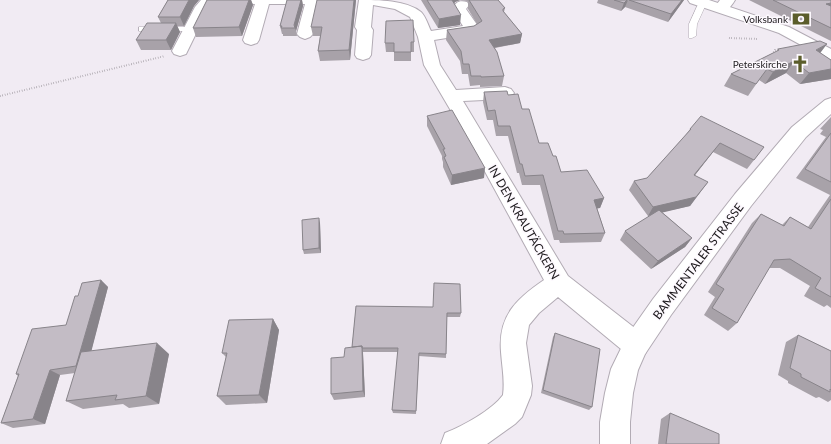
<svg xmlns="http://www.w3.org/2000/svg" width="831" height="444" viewBox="0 0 831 444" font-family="Lato,sans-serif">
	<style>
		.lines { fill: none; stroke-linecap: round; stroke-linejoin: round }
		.lane-casing { stroke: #b2abb4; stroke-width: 1 }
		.street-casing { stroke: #b2abb4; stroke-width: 2 }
		.secondary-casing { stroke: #b2abb4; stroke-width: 2 }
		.path { stroke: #8d888e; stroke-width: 2; stroke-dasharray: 0.5 2; stroke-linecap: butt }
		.lane { fill: #fff; fill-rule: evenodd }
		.street { fill: #fff; fill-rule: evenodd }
		.secondary { fill: #fff; fill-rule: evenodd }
		.wall { fill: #a8a2a9 }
		.shaded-wall { fill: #88848a }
		.building { fill: #c3bcc5; stroke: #88848a }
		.labels { text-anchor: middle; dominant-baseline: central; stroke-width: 3; stroke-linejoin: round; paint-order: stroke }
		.far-poi-label { font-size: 10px; fill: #1d1a1d; stroke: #fdf9fe; text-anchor: end }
		.street-label { font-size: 12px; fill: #1d1a1d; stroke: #fdf9fe }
	</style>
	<rect width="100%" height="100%" fill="#f1ebf3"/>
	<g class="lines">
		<!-- lane casing -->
		<g class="lane-casing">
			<path id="lane" d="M 700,0 L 706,0 L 707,2 L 697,24 L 696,36 L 692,38 L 689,38 L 689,24 Z
				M 139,27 L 191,27 L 195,29 L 191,31 L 139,31 Z"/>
		</g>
		<!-- street casing -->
		<g class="street-casing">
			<path id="street" d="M 201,0 L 216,0 L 208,9 L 186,54 L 180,56 L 174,54 L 172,51 L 195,7 Z
				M 220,0 L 320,0 L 313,34 L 310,37 L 305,39 L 300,37 L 297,34 L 305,4 L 269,4 L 259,40 L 257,43 L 251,45 L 245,43 L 243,40 L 255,4 L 222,3 Z
				M 359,0 C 379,0 406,0 421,12 C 426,17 428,25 431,31 L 463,26 L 452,9 C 456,2 459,0 467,2 L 469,5 L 466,9 L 480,29 L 477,32 L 472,34 L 434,40 L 440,65 L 456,90 L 505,87 L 511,89 L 514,93 L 511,97 L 505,99 L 463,101 L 568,276 L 645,336 L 649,345 L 645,354 L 636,358 L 627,354 L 558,297 L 539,313 L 529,325 L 526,343 L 532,386 L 531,395 L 522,417 L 515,424 L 487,444 L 441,444 L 445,433 C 463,426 492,410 503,395 C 505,380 502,367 501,352 C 498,316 516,299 544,280 L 464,133 L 424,65 L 418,37 L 410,17 L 395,9 L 373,5 L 371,27 L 373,30 L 371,55 L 369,58 L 363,60 L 357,58 L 355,55 L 357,30 L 355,27 Z
				M 720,0 L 735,0 C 730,8 726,14 716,11 L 714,8 Z"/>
		</g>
		<!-- secondary casing -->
		<g class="secondary-casing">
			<path id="secondary" d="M 688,0 L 709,0 L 789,27 L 831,49 L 831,60 L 825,58 L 779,33 L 690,3 Z
				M 831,98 L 831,114 L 806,137 L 751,206 L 671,315 L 645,354 L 638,370 L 633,393 L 630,422 L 630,444 L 600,444 L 600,422 L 605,393 L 611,369 L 627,336 L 653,299 L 735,194 L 792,127 L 825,100 Z"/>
		</g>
		<!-- path -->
		<path class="path" d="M 729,38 L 759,39
			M 774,54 L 773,53 L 775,50 L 781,49
			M 0,96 L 165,56"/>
		<!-- lane -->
		<use href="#lane" class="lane"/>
		<!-- street -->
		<use href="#street" class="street"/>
		<!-- secondary -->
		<use href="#secondary" class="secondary"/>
	</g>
	<!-- wall -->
	<path class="wall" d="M 168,0 L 199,0 L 194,6 L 184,26 L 177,26 L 180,32 L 171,50 L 141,50 L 136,40 L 161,23 L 158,17 Z
		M 207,0 L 251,0 L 253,5 L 242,36 L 196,37 L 193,28 Z
		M 287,0 L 302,0 L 303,6 L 296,31 L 297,36 L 283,36 L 283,34 L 282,34 L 280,26 Z
		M 356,0 L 350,60 L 320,61 L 318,51 L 320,36 L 313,36 L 311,27 Z
		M 421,0 L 460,0 L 455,2 L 454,4 L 460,25 L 438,28 Z
		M 460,0 L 498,0 L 505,8 L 504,12 L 522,34 L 520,43 L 495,48 L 504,76 L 502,86 L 480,87 L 480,85 L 470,86 L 468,74 L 462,74 L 460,61 L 446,40 L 447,30 L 474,26 L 477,24 L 468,9 L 468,2 L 467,1 Z
		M 598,0 L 684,0 L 668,22 L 625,7 L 621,11 L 597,3 Z
		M 749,0 L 831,0 L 831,41 Z
		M 414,42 L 414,52 L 411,52 L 411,61 L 394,61 L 394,52 L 386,52 L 385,43 Z
		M 778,49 L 820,53 L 831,60 L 831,79 L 800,84 L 786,73 L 765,84 L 759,80 L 748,96 L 724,86 L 731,74 L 777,51 Z
		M 484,92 L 508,95 L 522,109 L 539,143 L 553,156 L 561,172 L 604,198 L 600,208 L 597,208 L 605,233 L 601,242 L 560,243 L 559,240 L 554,240 L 540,185 L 522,185 L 519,173 L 517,173 L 508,136 L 496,136 L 493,120 L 487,120 L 483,102 Z
		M 427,116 L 484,178 L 451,185 L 443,167 L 443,162 L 442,159 L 442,156 L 427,126 Z
		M 831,117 L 831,308 L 827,305 L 824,307 L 804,296 L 810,286 L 780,268 L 769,268 L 737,323 L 728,331 L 704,315 L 715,297 L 708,292 L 752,223 L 761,214 L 782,225 L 790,217 L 808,227 L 830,195 L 796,178 L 826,137 L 820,134 L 823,130 L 820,129 Z
		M 690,129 L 764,147 L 747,169 L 713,152 L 695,175 L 701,191 L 690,206 L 662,212 L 692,238 L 685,247 L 651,269 L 620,240 L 625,231 L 652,215 L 648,216 L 629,190 L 634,181 L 647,178 L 685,136 Z
		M 320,223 L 321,253 L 304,254 L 303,250 Z
		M 101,280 L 108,287 L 91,351 L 169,354 L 159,404 L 129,408 L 123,404 L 83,409 L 66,401 L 75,373 L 60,375 L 45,424 L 13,428 L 1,423 L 18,376 L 16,374 L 66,325 L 78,296 Z
		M 356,306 L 461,313 L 460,317 L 447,317 L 446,358 L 419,356 L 416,414 L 393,413 L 392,410 L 398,352 L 363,352 L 365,397 L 334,400 L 331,394 L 352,347 Z
		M 273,319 L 279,330 L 267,403 L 226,405 L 217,396 L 226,357 L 222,353 Z
		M 555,333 L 592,407 L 589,410 L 541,393 L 553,337 Z
		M 798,335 L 831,351 L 831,400 L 828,402 L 819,397 L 816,398 L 788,383 L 788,381 L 778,375 L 786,342 Z
		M 670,413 L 719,444 L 658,444 L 661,419 Z"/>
	<!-- shaded-wall -->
	<path class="shaded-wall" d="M 189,0 L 199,0 L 194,6 L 184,26 L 180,17 Z
		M 249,0 L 251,0 L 253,5 L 242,36 L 239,27 Z
		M 301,0 L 302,0 L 303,6 L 296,31 L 294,25 Z
		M 354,0 L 356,0 L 350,60 L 349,50 Z
		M 451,0 L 460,0 L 455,2 L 451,8 Z
		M 628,0 L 625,7 L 621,11 L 624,3 Z
		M 682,0 L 684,0 L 668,22 L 671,14 Z
		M 831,3 L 831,11 L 826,4 Z
		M 461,15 L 460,25 L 438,28 L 439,19 Z
		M 176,23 L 180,32 L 171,50 L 166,40 Z
		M 522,34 L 520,43 L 487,49 L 489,40 Z
		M 827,44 L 818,56 L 816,50 Z
		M 794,61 L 786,73 L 765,84 L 773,72 Z
		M 831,69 L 831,79 L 800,84 L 809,73 Z
		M 720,143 L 713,152 L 688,184 L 694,175 Z
		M 485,168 L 484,178 L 451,185 L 452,175 Z
		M 708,182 L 690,206 L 648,216 L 653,207 Z
		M 604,198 L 600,208 L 590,210 L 594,200 Z
		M 319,218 L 320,223 L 321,253 L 319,248 Z
		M 692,238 L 685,247 L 651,269 L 658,261 Z
		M 101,280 L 108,287 L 86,372 L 76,366 Z
		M 273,319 L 279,330 L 267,403 L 259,395 Z
		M 157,343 L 169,354 L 159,404 L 146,396 Z
		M 362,346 L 363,354 L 365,397 L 363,391 Z
		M 50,370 L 60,375 L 45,424 L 33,419 Z"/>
	<!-- building -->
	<path class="building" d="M 168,0 L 189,0 L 180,17 L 158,17 Z
		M 207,0 L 249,0 L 239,27 L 193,28 Z
		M 287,0 L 301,0 L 294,25 L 295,28 L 281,28 L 282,26 L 280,26 Z
		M 317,0 L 354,0 L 349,50 L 318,51 L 322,27 L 311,27 Z
		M 427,0 L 452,0 L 461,15 L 439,19 Z
		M 469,0 L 498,0 L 505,8 L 503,9 L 503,11 L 522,34 L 489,40 L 497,52 L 504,76 L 481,77 L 481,76 L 471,76 L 469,64 L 463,64 L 461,51 L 447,30 L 474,26 L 482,21 Z
		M 614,0 L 627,0 L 624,3 Z
		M 629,0 L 682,0 L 671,14 Z
		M 773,0 L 831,0 L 831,3 L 826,4 L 831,6 L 831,28 Z
		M 413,20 L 414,42 L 411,42 L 411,52 L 394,52 L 394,43 L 385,43 L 386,21 Z
		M 147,23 L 176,23 L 166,40 L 136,40 Z
		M 820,41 L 827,44 L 816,50 L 831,60 L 831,69 L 809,73 L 794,61 L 773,72 L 767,69 L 756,84 L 731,74 L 779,50 L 778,49 Z
		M 507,91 L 508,95 L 518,94 L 522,109 L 529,109 L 539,143 L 548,143 L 553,156 L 556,156 L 561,172 L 587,170 L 604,198 L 594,200 L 605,233 L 564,234 L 563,231 L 558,231 L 543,175 L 525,176 L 522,164 L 520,164 L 510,126 L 498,126 L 495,110 L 488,111 L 484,92 Z
		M 452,110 L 485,168 L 452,175 L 444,157 L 446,156 L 443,149 L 445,149 L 427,116 Z
		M 701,116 L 764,147 L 754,160 L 720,143 L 694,175 L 708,182 L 696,197 L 653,207 L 634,181 L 647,178 L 691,129 L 690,129 Z
		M 831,133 L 831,182 L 805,169 Z
		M 831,199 L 831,297 L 815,288 L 821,278 L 790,259 L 774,260 L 737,323 L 712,308 L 724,289 L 716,284 L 761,214 L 784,226 L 790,217 L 811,229 Z
		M 659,210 L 692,238 L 658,261 L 625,231 Z
		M 319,218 L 319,248 L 303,250 L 302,220 Z
		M 101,280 L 76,366 L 50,370 L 33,419 L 1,423 L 19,374 L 16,374 L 32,329 L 66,325 L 75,296 L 78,296 L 82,283 Z
		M 434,283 L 460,284 L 461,313 L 447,313 L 446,354 L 419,353 L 416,411 L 392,410 L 398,348 L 362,348 L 362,346 L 352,347 L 356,306 L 433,307 Z
		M 273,319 L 259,395 L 217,396 L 227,353 L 222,353 L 229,320 Z
		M 555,333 L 600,349 L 592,407 L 543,390 Z
		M 798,335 L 831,351 L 831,390 L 830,389 L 830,392 L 801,377 L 801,374 L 790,368 Z
		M 157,343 L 146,396 L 115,400 L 117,395 L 66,401 L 81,352 Z
		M 362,346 L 363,391 L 331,394 L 331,358 L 344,357 L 345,348 Z
		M 670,413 L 719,434 L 719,444 L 666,444 Z"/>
	<!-- icons -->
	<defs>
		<g id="bank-bare" transform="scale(1.38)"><path d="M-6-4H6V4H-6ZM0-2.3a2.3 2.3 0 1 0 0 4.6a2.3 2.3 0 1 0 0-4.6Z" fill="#5b5d2b" stroke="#fdf9fe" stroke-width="2.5" paint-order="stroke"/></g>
		<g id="church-bare" transform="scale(1.38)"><path d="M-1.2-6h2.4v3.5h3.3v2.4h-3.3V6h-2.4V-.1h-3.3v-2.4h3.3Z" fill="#5b5d2b" stroke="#fdf9fe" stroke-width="2.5" paint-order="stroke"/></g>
	</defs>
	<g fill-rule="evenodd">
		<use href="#bank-bare" x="801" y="19"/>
		<use href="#church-bare" x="800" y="64"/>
	</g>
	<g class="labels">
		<!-- far-poi labels -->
		<g class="far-poi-label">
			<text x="788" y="19">Volksbank</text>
			<text x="787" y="64">Peterskirche</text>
		</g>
		<!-- street labels -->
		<g class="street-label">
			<text transform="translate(524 222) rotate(60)">IN DEN KRAUTÄCKERN</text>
			<text transform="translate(698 261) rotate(-53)">BAMMENTALER STRASSE</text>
		</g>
	</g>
</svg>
